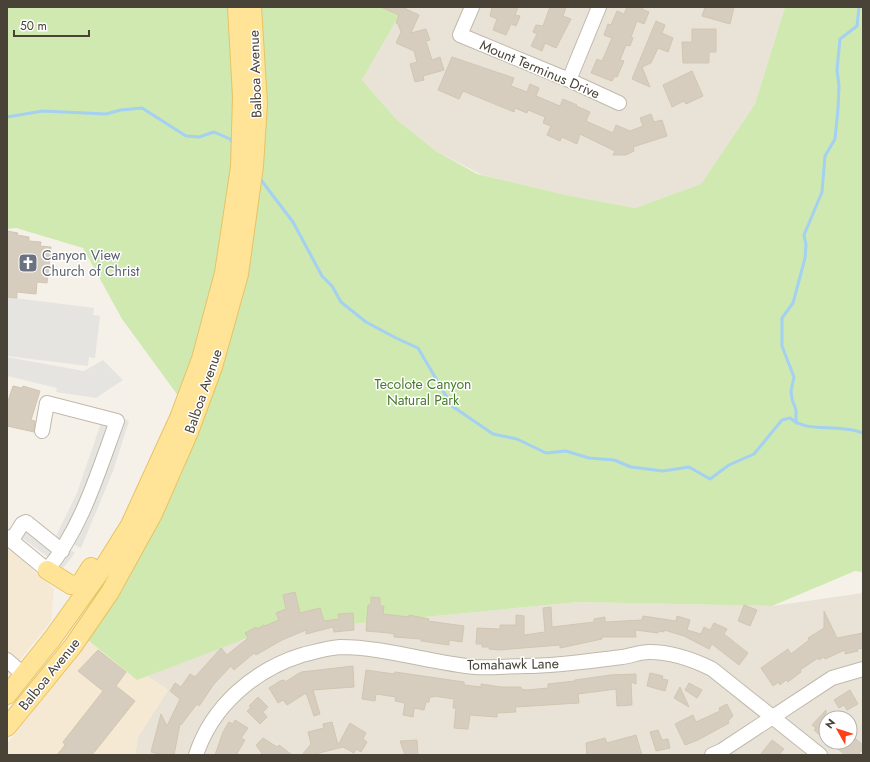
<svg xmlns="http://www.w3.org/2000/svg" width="870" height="762" viewBox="0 0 870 762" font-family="Jost,sans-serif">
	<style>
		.residential { fill: #e9e3d7; fill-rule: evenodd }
		.commercial { fill: #f6e9d4 }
		.green { fill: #cfe9b1 }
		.parking { fill: #e6e4e0 }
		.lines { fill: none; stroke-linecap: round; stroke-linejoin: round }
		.stream { stroke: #a4d0f2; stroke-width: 3 }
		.building { fill: #d7cdbe; stroke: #d2c6b1 }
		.minor-casing { stroke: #c0b9ab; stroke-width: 16 }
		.major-casing { stroke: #e6c365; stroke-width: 20 }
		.minor { stroke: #fff; stroke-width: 14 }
		.major { stroke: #ffe497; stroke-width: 18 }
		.labels { text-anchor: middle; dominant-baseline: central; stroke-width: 3; stroke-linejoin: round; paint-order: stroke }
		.street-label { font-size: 14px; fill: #484237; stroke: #fff }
		.worship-label { font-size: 14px; fill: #5b616d; stroke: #fff; text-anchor: start }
		.park-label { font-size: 14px; fill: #467c28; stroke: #fff }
	</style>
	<rect width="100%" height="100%" fill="#f5f1e9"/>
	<!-- residential -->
	<path class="residential" d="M 404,7 L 785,7 L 755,104 L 701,184 L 635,208 L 566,195 L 482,175 L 436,151 L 397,120 L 362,80 Z
		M 863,593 L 863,755 L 135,755 L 138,737 L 168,690 L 124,660 L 323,627 L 578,602 L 772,606 ZM 826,718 L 850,718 L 850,742 L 826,742 Z"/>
	<!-- commercial -->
	<path class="commercial" d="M 7,546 L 54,589 L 51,621 L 7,676 Z
		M 88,640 L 124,660 L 168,690 L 138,737 L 135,755 L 7,755 L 7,744 Z"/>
	<!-- green -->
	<path class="green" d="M 7,7 L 404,7 L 362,80 L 397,120 L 436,151 L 477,174 L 566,195 L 635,208 L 701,184 L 755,104 L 785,7 L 863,7 L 863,572 L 855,571 L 772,606 L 578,602 L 323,627 L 245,639 L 137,680 L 88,640 L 159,521 L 181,475 L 201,427 L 122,319 L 83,248 L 16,228 L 7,229 Z"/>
	<!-- parking -->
	<path class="parking" d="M 7,297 L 94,308 L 93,315 L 100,316 L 95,358 L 89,357 L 88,366 L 7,356 Z
		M 7,357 L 84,371 L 103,360 L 123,380 L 96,398 L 56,392 L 57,388 L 7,376 Z
		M 109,411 L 129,421 L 113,471 L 81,548 L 56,536 L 77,493 L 101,423 Z
		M 32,522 L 75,553 L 63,568 L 21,537 Z"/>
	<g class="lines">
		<!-- stream -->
		<path class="stream" d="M 7,117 L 43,111 L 106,114 L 121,110 L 142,108 L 186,136 L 199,137 L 214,132 L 230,139 L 233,143
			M 261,180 L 293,222 L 322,276 L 332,286 L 341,302 L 366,322 L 396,338 L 418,348 L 452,406 L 493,434 L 517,439 L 546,453 L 566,451 L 589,458 L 614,460 L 631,467 L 663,471 L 689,467 L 710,479 L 729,465 L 754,454 L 782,420 L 790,418 C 805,431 826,426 844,429 C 851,429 857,431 863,433
			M 796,423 L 796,410 L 792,399 L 791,391 L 794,377 L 782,346 L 782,318 L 793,303 L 805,258 L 806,245 L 804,235 L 822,192 L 825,156 L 835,139 L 838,109 L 839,86 L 837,70 L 840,39 L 857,26 L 859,7"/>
	</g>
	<!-- building -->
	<path class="building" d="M 381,7 L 402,7 L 419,15 L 411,33 L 426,29 L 430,40 L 426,41 L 432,60 L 440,57 L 444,70 L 423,76 L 424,80 L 415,82 L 410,64 L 417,62 L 414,51 L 396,43 L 401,32 L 398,24 L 396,23 L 399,15 Z
		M 492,7 L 518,7 L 515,15 L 520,16 L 519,19 L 516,26 L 511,24 L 506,35 L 493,30 L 497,19 L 490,16 Z
		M 550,7 L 566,7 L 563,16 L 571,19 L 556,48 L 545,43 L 542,51 L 531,46 L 537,34 L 533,32 L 536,25 L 543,26 Z
		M 627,7 L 643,7 L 642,9 L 649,12 L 644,24 L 637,21 L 631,37 L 633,38 L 630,46 L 626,45 L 620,60 L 624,61 L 617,77 L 615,76 L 612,81 L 591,73 L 597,59 L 602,61 L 612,38 L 604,35 L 608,24 L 611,25 L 617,11 L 624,14 Z
		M 705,7 L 734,7 L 730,24 L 702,16 Z
		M 656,21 L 665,25 L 662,33 L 673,38 L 668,52 L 658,48 L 651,63 L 642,67 L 650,87 L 632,79 Z
		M 692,29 L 716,29 L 716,52 L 709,52 L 709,63 L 683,63 L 682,42 L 692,42 Z
		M 452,57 L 514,78 L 511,86 L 527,92 L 530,84 L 539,88 L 536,96 L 560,106 L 563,99 L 577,105 L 576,106 L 590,112 L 586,121 L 613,133 L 616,125 L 630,131 L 643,126 L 640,118 L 651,114 L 654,122 L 662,120 L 667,136 L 633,147 L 634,151 L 626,155 L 613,155 L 615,151 L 580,134 L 577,144 L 562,137 L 560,141 L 547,135 L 551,126 L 543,123 L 545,117 L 528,110 L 527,113 L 515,108 L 514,112 L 463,91 L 459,99 L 438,90 Z
		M 692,71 L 703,96 L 686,104 L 684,101 L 672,107 L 663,85 Z
		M 7,231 L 18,233 L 17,235 L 29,237 L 29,241 L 41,242 L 40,246 L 51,247 L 47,283 L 37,282 L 36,294 L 17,292 L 17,298 L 7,297 Z
		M 13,386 L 22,388 L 23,386 L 40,391 L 31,420 L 35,421 L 34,432 L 7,426 L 7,404 Z
		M 295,592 L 300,613 L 320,608 L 324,621 L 339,619 L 338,614 L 353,613 L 354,630 L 334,632 L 333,627 L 306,634 L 306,630 L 282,640 L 256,655 L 254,653 L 234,670 L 231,666 L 214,684 L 199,706 L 197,704 L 181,725 L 180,724 L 174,755 L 162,755 L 151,752 L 161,714 L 167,726 L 180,699 L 170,691 L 175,683 L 181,687 L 190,674 L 195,677 L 221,648 L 227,655 L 248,638 L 245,633 L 256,627 L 257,629 L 264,625 L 265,626 L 279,620 L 276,613 L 286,609 L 283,595 Z
		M 371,597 L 380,598 L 380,606 L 384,606 L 383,614 L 409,617 L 409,615 L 429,619 L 428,621 L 464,626 L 462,642 L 449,640 L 449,645 L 421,641 L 421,639 L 394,637 L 394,634 L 389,633 L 366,631 L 368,605 L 371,605 Z
		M 744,605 L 757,610 L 750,626 L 738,621 Z
		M 551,607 L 552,627 L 594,622 L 594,619 L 605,617 L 605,622 L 642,620 L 643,616 L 676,621 L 677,616 L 690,620 L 687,630 L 701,634 L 704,627 L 710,630 L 714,623 L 727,629 L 724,634 L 748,653 L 739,665 L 712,644 L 709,649 L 684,636 L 664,630 L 664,632 L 659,631 L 658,633 L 635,630 L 636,637 L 602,637 L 602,639 L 560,648 L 560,645 L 499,650 L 489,649 L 489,647 L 482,647 L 482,644 L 476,644 L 477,628 L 500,629 L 500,625 L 516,625 L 516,615 L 524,616 L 524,635 L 545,632 L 543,608 Z
		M 824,611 L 837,638 L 863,633 L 863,648 L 857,649 L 858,651 L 845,654 L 845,650 L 825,659 L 824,657 L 819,660 L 818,658 L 800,670 L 801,672 L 788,682 L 786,680 L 780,685 L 779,682 L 773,686 L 761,668 L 788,649 L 791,654 L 809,640 L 808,638 L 824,628 Z
		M 98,650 L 126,672 L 116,686 L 135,701 L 92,755 L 57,755 L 65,745 L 63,742 L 103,691 L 78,671 Z
		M 353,666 L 354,687 L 313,690 L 320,714 L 314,716 L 306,693 L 287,705 L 283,700 L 278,703 L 269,688 L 280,681 L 284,680 L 285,682 L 301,672 Z
		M 366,670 L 394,674 L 395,672 L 409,674 L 464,682 L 464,685 L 481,687 L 481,684 L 501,687 L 521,687 L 521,689 L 527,690 L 548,688 L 548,684 L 575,681 L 575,680 L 610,675 L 636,674 L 636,684 L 631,682 L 632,705 L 617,706 L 616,689 L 578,694 L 579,703 L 515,707 L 516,712 L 497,713 L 497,717 L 470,715 L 468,729 L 465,729 L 454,728 L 456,708 L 453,708 L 454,699 L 434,696 L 434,697 L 430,697 L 429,702 L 426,702 L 424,710 L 414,708 L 413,717 L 403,715 L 405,703 L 395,701 L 396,697 L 376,694 L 375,701 L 362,699 Z
		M 650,673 L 663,676 L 662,679 L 668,680 L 665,691 L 647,686 Z
		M 689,683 L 702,690 L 697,698 L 685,690 Z
		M 680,687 L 689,707 L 674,698 Z
		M 850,690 L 858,704 L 847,710 L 844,705 L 839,708 L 834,700 Z
		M 258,697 L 268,707 L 263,712 L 267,717 L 260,724 L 247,711 L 251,707 L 249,706 Z
		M 727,704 L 733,716 L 728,721 L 729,723 L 698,740 L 685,745 L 675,724 L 693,715 L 696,722 L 720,711 L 719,708 Z
		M 826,710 L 826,730 L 821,736 L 814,730 L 816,728 L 812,725 Z
		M 235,720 L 248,728 L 241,738 L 245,740 L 236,755 L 215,755 L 223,732 L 229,722 L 233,724 Z
		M 332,722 L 338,745 L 350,723 L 366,733 L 363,739 L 367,742 L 361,752 L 356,749 L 354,753 L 343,747 L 311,755 L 302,755 L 311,744 L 308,732 L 324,728 L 323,724 Z
		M 658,730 L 662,740 L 668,739 L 670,748 L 656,751 L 650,732 Z
		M 850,734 L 863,745 L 863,749 L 858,755 L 845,755 L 837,748 L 842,742 L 850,742 Z
		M 636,735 L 642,755 L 587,755 L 586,743 L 605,738 L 607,743 Z
		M 263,738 L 277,747 L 279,745 L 292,755 L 263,755 L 256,745 Z
		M 417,740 L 418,755 L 405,755 L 400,741 Z
		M 772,740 L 784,749 L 779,755 L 760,755 Z"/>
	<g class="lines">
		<!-- minor casing -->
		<g class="minor-casing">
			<path id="minor" d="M 472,7 L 460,35 L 569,80 L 619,103
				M 569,80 L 599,7
				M 7,537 L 47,570 C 82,528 98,472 117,421 L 47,403 L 42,431
				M 12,540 L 22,524 L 26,522 L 62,551
				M 7,660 L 24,675
				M 196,755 C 212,706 254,670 302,655 C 314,652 327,648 340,647 C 385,647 430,663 475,667 C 491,668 509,666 526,666 C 558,666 590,661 622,657 C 631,656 640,652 649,652 C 672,652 692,659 712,669 L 820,755
				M 712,755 L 721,751 L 832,678 L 863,669"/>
		</g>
		<!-- major casing -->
		<g class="major-casing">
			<path id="major" d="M 47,570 L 71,585 L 80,584 L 91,567
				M 7,695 L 52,639 L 105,565 L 130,525 L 179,418 L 201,359 L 224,273 L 240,167 L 242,97 L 237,7
				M 7,727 L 73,646 L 110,592 L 153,514 L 189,432 L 213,367 L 239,274 L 254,166 L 258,103 L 252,7"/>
		</g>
		<!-- minor -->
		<use href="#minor" class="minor"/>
		<!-- major -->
		<use href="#major" class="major"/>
	</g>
	<!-- icons -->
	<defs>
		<g id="church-square" transform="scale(1)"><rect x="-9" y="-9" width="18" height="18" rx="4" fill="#6b7280" stroke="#fff"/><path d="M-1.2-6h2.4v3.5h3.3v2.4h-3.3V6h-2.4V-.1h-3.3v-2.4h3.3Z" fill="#fff"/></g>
	</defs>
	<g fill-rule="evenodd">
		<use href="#church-square" x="28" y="263"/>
	</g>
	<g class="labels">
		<!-- street labels -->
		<g class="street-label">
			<text transform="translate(540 69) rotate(23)">Mount Terminus Drive</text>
			<text transform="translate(255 74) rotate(-92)">Balboa Avenue</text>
			<text transform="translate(203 391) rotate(-71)">Balboa Avenue</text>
			<text transform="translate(513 664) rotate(-1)">Tomahawk Lane</text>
			<text transform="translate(49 674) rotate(-51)">Balboa Avenue</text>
		</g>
		<!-- worship labels -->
		<g class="worship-label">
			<text x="42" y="255">Canyon View<tspan x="42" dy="16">Church of Christ</tspan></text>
		</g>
		<!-- park labels -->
		<g class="park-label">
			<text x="423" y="384">Tecolote Canyon<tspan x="423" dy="16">Natural Park</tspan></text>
		</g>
	</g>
	<!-- border -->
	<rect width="870" height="762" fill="none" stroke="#484237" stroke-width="16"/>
	<!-- north arrow -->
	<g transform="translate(838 730) rotate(309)"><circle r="19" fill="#ffffff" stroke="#b6b3af"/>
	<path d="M0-3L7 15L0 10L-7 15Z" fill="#fe3f17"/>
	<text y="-6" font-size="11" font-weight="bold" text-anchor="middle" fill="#484237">N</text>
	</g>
	<!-- scale -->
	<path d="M14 30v6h75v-6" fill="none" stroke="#484237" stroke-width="2"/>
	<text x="20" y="30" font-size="12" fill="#484237" stroke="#ffffff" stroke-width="3" paint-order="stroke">50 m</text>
</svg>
